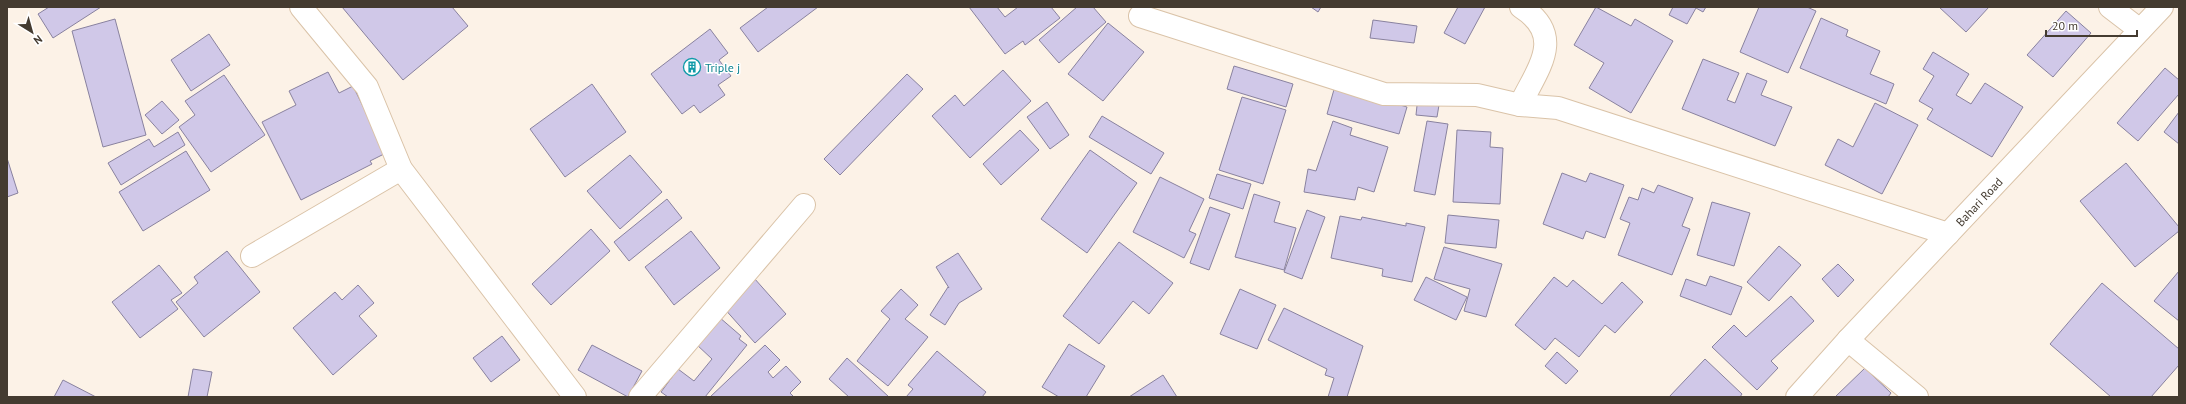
<svg xmlns="http://www.w3.org/2000/svg" width="2186" height="404" viewBox="0 0 2186 404" font-family="'PT Sans',sans-serif">
	<style>
		.building { fill: #d0c8e8; stroke: #89829f }
		.lines { fill: none; stroke-linecap: round; stroke-linejoin: round }
		.minor-casing { stroke: #dac3a8; stroke-width: 24 }
		.minor { stroke: #fff; stroke-width: 22 }
		.labels { text-anchor: middle; dominant-baseline: central; stroke-width: 3; stroke-linejoin: round; paint-order: stroke }
		.culture-label { font-size: 12px; fill: #0d838f; stroke: #fff; text-anchor: start }
		.street-label { font-size: 12px; fill: #443b30; stroke: #fff }
	</style>
	<rect width="100%" height="100%" fill="#fcf2e7"/>
	<!-- building -->
	<path class="building" d="M 49,7 L 101,7 L 53,38 L 38,14 Z
		M 342,7 L 452,7 L 468,26 L 403,80 Z
		M 768,7 L 818,7 L 758,52 L 740,28 Z
		M 969,7 L 997,7 L 1005,17 L 1018,7 L 1051,7 L 1060,18 L 1025,45 L 1023,41 L 1005,54 Z
		M 1077,7 L 1093,7 L 1106,22 L 1059,63 L 1039,40 Z
		M 1311,7 L 1321,7 L 1318,12 Z
		M 1458,7 L 1485,7 L 1465,44 L 1444,33 Z
		M 1596,7 L 1631,26 L 1635,19 L 1673,41 L 1631,113 L 1589,88 L 1604,63 L 1574,45 Z
		M 1673,7 L 1706,7 L 1703,12 L 1696,8 L 1687,24 L 1669,15 Z
		M 1759,7 L 1807,7 L 1816,11 L 1788,73 L 1740,52 Z
		M 1939,7 L 1989,7 L 1966,32 Z
		M 2066,11 L 2091,33 L 2053,77 L 2027,55 Z
		M 1821,18 L 1848,30 L 1846,36 L 1880,51 L 1870,74 L 1894,84 L 1886,104 L 1800,68 Z
		M 115,19 L 146,135 L 103,147 L 72,31 Z
		M 1373,20 L 1417,26 L 1414,43 L 1370,38 Z
		M 1108,23 L 1144,52 L 1103,101 L 1068,74 Z
		M 710,29 L 728,53 L 719,60 L 731,76 L 718,85 L 725,95 L 700,113 L 694,105 L 682,114 L 651,74 Z
		M 209,34 L 230,65 L 191,91 L 171,60 Z
		M 1933,52 L 1969,74 L 1956,95 L 1971,104 L 1985,83 L 2023,107 L 1992,157 L 1927,119 L 1933,109 L 1919,101 L 1934,76 L 1923,69 Z
		M 1703,59 L 1739,73 L 1727,100 L 1735,103 L 1747,73 L 1767,81 L 1761,95 L 1792,107 L 1775,146 L 1682,109 Z
		M 1234,66 L 1293,84 L 1286,107 L 1227,89 Z
		M 2165,68 L 2179,80 L 2179,94 L 2138,141 L 2117,123 Z
		M 1003,70 L 1031,101 L 970,158 L 932,116 L 955,95 L 964,106 Z
		M 328,72 L 339,93 L 353,86 L 386,153 L 370,161 L 372,164 L 301,200 L 262,122 L 296,105 L 289,91 Z
		M 907,74 L 923,89 L 840,175 L 824,159 Z
		M 224,75 L 265,135 L 211,172 L 179,127 L 195,115 L 185,101 Z
		M 592,84 L 626,132 L 565,177 L 530,129 Z
		M 1335,86 L 1407,107 L 1399,134 L 1327,114 Z
		M 1418,96 L 1440,99 L 1437,117 L 1416,115 Z
		M 1242,97 L 1286,110 L 1263,184 L 1219,170 Z
		M 162,101 L 179,120 L 162,134 L 145,115 Z
		M 1047,102 L 1069,135 L 1050,149 L 1027,117 Z
		M 1875,103 L 1918,125 L 1882,194 L 1825,165 L 1838,139 L 1853,147 Z
		M 2179,112 L 2179,144 L 2164,132 Z
		M 1102,116 L 1164,153 L 1151,174 L 1089,137 Z
		M 1333,121 L 1352,128 L 1350,135 L 1388,147 L 1374,192 L 1358,187 L 1355,200 L 1304,192 L 1308,169 L 1316,171 Z
		M 1427,121 L 1448,124 L 1435,195 L 1414,191 Z
		M 1020,130 L 1039,150 L 1001,185 L 983,164 Z
		M 1457,130 L 1491,132 L 1490,147 L 1503,148 L 1500,204 L 1453,202 Z
		M 178,132 L 185,145 L 121,185 L 108,163 L 149,139 L 154,147 Z
		M 1090,150 L 1137,183 L 1087,253 L 1041,219 Z
		M 186,151 L 210,190 L 143,231 L 119,192 Z
		M 630,155 L 662,192 L 620,229 L 587,191 Z
		M 7,158 L 18,193 L 7,197 Z
		M 2126,163 L 2179,227 L 2179,231 L 2135,267 L 2080,201 Z
		M 1562,173 L 1586,182 L 1590,173 L 1624,185 L 1605,238 L 1586,231 L 1583,239 L 1543,224 Z
		M 1217,174 L 1251,184 L 1243,209 L 1209,198 Z
		M 1160,177 L 1204,199 L 1189,231 L 1196,234 L 1184,258 L 1133,232 Z
		M 1658,185 L 1693,198 L 1682,226 L 1690,229 L 1672,275 L 1618,255 L 1630,223 L 1620,219 L 1629,197 L 1638,200 L 1642,188 L 1654,193 Z
		M 1254,194 L 1280,202 L 1274,222 L 1296,228 L 1284,270 L 1235,257 Z
		M 667,199 L 682,218 L 629,261 L 614,242 Z
		M 1712,202 L 1750,213 L 1734,266 L 1697,255 Z
		M 1210,207 L 1230,214 L 1209,270 L 1190,263 Z
		M 1307,210 L 1325,217 L 1302,279 L 1284,272 Z
		M 1448,215 L 1499,220 L 1496,248 L 1445,243 Z
		M 1340,216 L 1361,220 L 1362,217 L 1406,226 L 1406,223 L 1425,227 L 1412,282 L 1382,276 L 1383,269 L 1331,258 Z
		M 591,229 L 610,251 L 551,305 L 532,284 Z
		M 691,231 L 720,268 L 674,305 L 645,267 Z
		M 1119,242 L 1173,283 L 1149,314 L 1133,301 L 1099,344 L 1063,316 Z
		M 1779,246 L 1801,265 L 1769,301 L 1747,282 Z
		M 1444,247 L 1502,264 L 1486,317 L 1464,311 L 1470,289 L 1434,279 Z
		M 227,251 L 260,292 L 204,337 L 176,302 L 198,283 L 194,277 Z
		M 958,253 L 982,289 L 959,303 L 945,325 L 930,315 L 948,287 L 949,288 L 936,267 Z
		M 1838,264 L 1854,280 L 1838,297 L 1822,279 Z
		M 159,265 L 182,293 L 171,300 L 178,309 L 140,338 L 112,302 Z
		M 2179,271 L 2179,321 L 2154,301 Z
		M 1710,276 L 1742,287 L 1731,315 L 1680,296 L 1686,279 L 1706,286 Z
		M 1426,277 L 1467,297 L 1456,320 L 1414,300 Z
		M 1554,277 L 1567,287 L 1573,280 L 1602,304 L 1622,282 L 1643,302 L 1615,333 L 1605,325 L 1579,357 L 1555,338 L 1545,350 L 1515,325 Z
		M 754,278 L 786,314 L 755,343 L 723,307 Z
		M 2102,283 L 2179,349 L 2179,365 L 2151,397 L 2111,397 L 2050,344 Z
		M 358,285 L 374,303 L 359,316 L 377,336 L 333,375 L 293,328 L 335,292 L 342,300 Z
		M 901,289 L 918,305 L 905,319 L 928,337 L 888,386 L 857,361 L 890,319 L 881,311 Z
		M 1240,289 L 1276,305 L 1257,349 L 1220,334 Z
		M 1791,296 L 1814,321 L 1771,361 L 1778,368 L 1757,390 L 1712,347 L 1734,325 L 1746,337 Z
		M 1284,308 L 1363,346 L 1347,397 L 1328,397 L 1334,378 L 1325,375 L 1327,369 L 1268,340 Z
		M 719,317 L 741,336 L 739,339 L 747,345 L 705,397 L 668,397 L 661,392 L 678,369 L 694,381 L 712,359 L 696,344 Z
		M 502,336 L 520,360 L 491,382 L 473,358 Z
		M 1069,344 L 1105,366 L 1086,397 L 1059,397 L 1042,387 Z
		M 592,345 L 642,371 L 628,397 L 578,370 Z
		M 765,345 L 780,360 L 768,372 L 773,378 L 786,366 L 801,382 L 790,393 L 794,397 L 710,397 Z
		M 937,351 L 986,392 L 982,397 L 906,397 L 913,389 L 908,385 Z
		M 1557,352 L 1578,371 L 1566,384 L 1545,366 Z
		M 847,358 L 889,397 L 849,397 L 829,379 Z
		M 1705,359 L 1742,394 L 1740,397 L 1669,397 Z
		M 1865,368 L 1891,393 L 1888,397 L 1835,397 Z
		M 193,369 L 212,372 L 207,397 L 188,397 Z
		M 1163,375 L 1177,397 L 1129,397 Z
		M 63,380 L 96,397 L 54,397 Z"/>
	<g class="lines">
		<!-- minor casing -->
		<g class="minor-casing">
			<g id="minor">
				<path d="M 301,7 L 367,87 L 401,169 L 575,397"/>
				<path d="M 2110,7 L 2140,30"/>
				<path d="M 1140,16 L 1384,94 L 1477,95 L 1520,105 L 1558,108 L 1948,234"/>
				<path d="M 1520,105 C 1538,68 1566,36 1521,7"/>
				<path d="M 252,256 L 401,169"/>
				<path d="M 1848,340 L 1917,397"/>
				<path d="M 640,397 L 804,205"/>
				<path id="s1" d="M 1797,397 L 1848,340 L 2162,7"/>
			</g>
		</g>
		<!-- minor -->
		<use href="#minor" class="minor"/>
	</g>
	<!-- icons -->
	<defs>
		<g id="building-ring" transform="scale(0.9)"><circle r="9.5" fill="#fff" stroke="#0f9aa8" stroke-width="1.5"/><path d="M-4-6H4V6H1V3H-1V6H-4ZM-2.5-4.3h1.7v1.8h-1.7ZM.8-4.3h1.7v1.8H.8ZM-2.5-1h1.7V.8h-1.7ZM.8-1h1.7V.8H.8Z" fill="#0f9aa8"/></g>
	</defs>
	<g fill-rule="evenodd">
		<use href="#building-ring" x="692" y="67"/>
	</g>
	<g class="labels">
		<!-- culture labels -->
		<g class="culture-label">
			<text x="705" y="67">Triple j</text>
		</g>
		<!-- street labels -->
		<g class="street-label">
			<text stroke="none"><textPath href="#s1" startOffset="267">Bahari Road</textPath></text>
		</g>
	</g>
	<!-- border -->
	<rect width="2186" height="404" fill="none" stroke="#443b30" stroke-width="16"/>
	<!-- north arrow -->
	<g transform="translate(32 32) rotate(143)" stroke="#ffffff" stroke-width="3" paint-order="stroke">
	<path d="M0-3L7 15L0 10L-7 15Z" fill="#443b30"/>
	<text y="-6" font-size="11" font-weight="bold" text-anchor="middle" fill="#443b30">N</text>
	</g>
	<!-- scale -->
	<path d="M2046 30v6h91v-6" fill="none" stroke="#443b30" stroke-width="2"/>
	<text x="2052" y="30" font-size="12" fill="#443b30" stroke="#ffffff" stroke-width="3" paint-order="stroke">20 m</text>
</svg>
